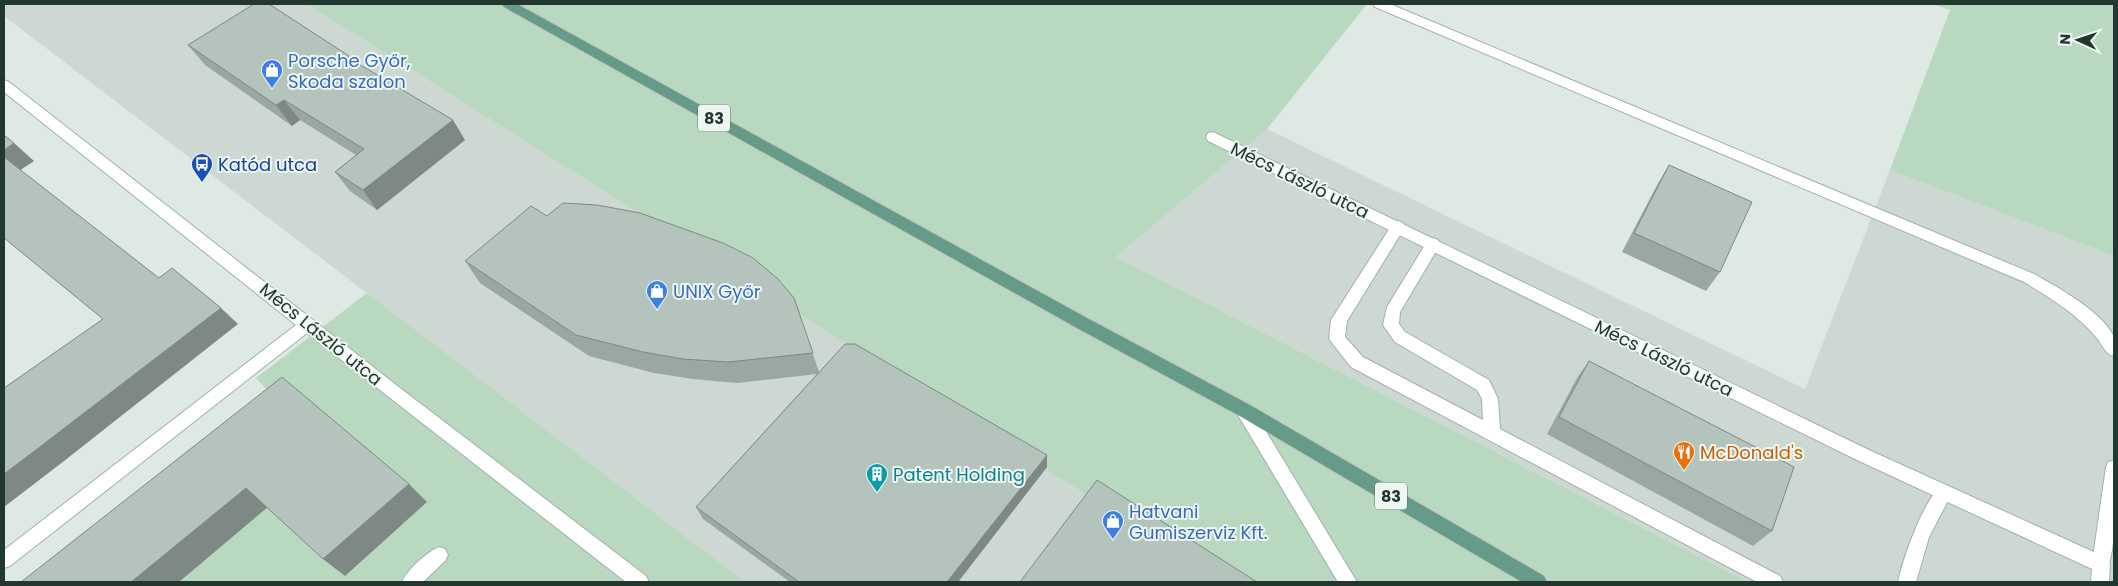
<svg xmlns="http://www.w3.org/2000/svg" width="2118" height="586" viewBox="0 0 2118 586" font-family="Poppins,sans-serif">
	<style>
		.built { fill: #cdd8d2 }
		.green { fill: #b8d9bf }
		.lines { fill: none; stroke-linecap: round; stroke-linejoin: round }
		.service-casing { stroke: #a2b0aa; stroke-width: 2 }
		.minor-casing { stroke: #a2b0aa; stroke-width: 2 }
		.primary-casing { stroke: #bcc3c1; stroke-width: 2 }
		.service { fill: #fff; fill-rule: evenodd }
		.minor { fill: #fff; fill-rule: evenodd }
		.primary { fill: #669b8a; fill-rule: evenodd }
		.wall { fill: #9ba8a2 }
		.shaded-wall { fill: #7e8884 }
		.building { fill: #b4c3bc; stroke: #7e8884 }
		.labels { text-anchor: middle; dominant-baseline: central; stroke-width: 4; stroke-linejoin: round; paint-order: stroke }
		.shield { fill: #eef6f2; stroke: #5e706a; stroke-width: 1 }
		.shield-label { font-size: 16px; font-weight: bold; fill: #213730 }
		.shop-label { font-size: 18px; fill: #366cbe; stroke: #eef6f2; text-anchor: start }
		.transit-label { font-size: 18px; fill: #164399; stroke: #eef6f2; text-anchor: start }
		.street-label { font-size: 18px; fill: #213730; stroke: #eef6f2 }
		.food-label { font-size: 18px; fill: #c56008; stroke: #eef6f2; text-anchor: start }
		.culture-label { font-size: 18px; fill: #0d838f; stroke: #eef6f2; text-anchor: start }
	</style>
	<rect width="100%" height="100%" fill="#dee9e3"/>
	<!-- built -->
	<path class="built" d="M 4,4 L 307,4 L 1225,582 L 745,582 L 4,16 Z
		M 1267,129 L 1805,389 L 1890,170 L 2114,256 L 2114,582 L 1748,582 L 1116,257 Z"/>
	<!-- green -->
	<path class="green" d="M 307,4 L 1367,4 L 1267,129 L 1116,257 L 1748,582 L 1225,582 Z
		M 1933,4 L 2114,4 L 2114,256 L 1890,170 L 1950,10 Z
		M 367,293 L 745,582 L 50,582 L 274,397 L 256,378 Z"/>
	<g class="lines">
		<!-- service casing -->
		<g class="service-casing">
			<path id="service" d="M 1373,4 L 1390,4 L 2034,274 C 2057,287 2103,312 2114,337 C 2116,342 2114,351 2114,356 C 2105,354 2102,344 2096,337 C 2076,313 2050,298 2024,282 L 1375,7 Z
				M 1398,221 L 1403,223 L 1405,227 L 1347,321 L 1345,337 L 1363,357 L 1483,420 L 1482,399 L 1477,390 L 1395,342 L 1383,325 L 1387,307 L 1428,240 L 1433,238 L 1438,240 L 1440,244 L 1438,248 L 1400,312 L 1399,324 L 1405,332 L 1489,380 L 1498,399 L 1500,429 L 1780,576 L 1783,582 L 1757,582 L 1351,367 L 1329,339 L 1331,320 L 1393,223 Z
				M 1244,403 L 1250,405 L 1357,582 L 1338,582 L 1238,415 L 1236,410 L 1238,405 Z
				M 2114,460 C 2114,490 2118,542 2107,570 L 2101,572 L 2095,570 L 2092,564 L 2106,467 L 2108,462 Z
				M 1944,485 L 1950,488 L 1952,493 L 1929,537 L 1916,582 L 1898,582 C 1902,562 1925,493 1944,485 Z
				M 439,547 L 445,549 L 448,555 L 445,561 L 423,582 L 402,582 C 407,570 427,552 439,547 Z"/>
		</g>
		<!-- minor casing -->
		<g class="minor-casing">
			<path id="minor" d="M 4,80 L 9,82 L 396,385 L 646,576 L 649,582 L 626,582 L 307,333 L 10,566 L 4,568 L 4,550 L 296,325 L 4,92 Z
				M 1213,132 L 1869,450 L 2107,558 L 2110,564 L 2109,582 L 2091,582 L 2092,569 L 1857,460 L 1208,141 L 1206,137 L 1208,133 Z"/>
		</g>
		<!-- primary casing -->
		<g class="primary-casing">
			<path id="primary" d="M 502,4 L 517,4 L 1087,318 L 1250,405 L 1544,576 L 1547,582 L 1522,582 L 1238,415 L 1077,328 L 504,7 Z"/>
		</g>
		<!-- service -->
		<use href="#service" class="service"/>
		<!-- minor -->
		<use href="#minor" class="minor"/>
		<!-- primary -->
		<use href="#primary" class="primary"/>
	</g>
	<!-- wall -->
	<path class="wall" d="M 188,45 L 349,56 L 353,61 L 465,140 L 377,210 L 350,191 L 335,172 L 356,155 L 300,120 L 292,126 L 205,65 Z
		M 1669,165 L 1720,272 L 1706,291 L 1622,252 L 1657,185 Z
		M 547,216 L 794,298 L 819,372 L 1047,467 L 958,582 L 790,582 L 703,519 L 696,507 L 817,374 L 737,383 L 693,379 L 654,373 L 589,356 L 480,283 L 465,261 Z
		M 1589,361 L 1772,531 L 1753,546 L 1547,434 L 1577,378 Z"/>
	<!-- shaded-wall -->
	<path class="shaded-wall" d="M 284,100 L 300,120 L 292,126 L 276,105 Z
		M 453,120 L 465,140 L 377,210 L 363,190 Z
		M 14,143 L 34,161 L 19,171 L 4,157 L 4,150 Z
		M 221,308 L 238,324 L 64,461 L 4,507 L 4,474 Z
		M 1047,455 L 1047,467 L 958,582 L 947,582 Z
		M 409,484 L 427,502 L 345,576 L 323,559 Z
		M 246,488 L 269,506 L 179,582 L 131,582 Z"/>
	<!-- building -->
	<path class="building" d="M 254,4 L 269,4 L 349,56 L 347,57 L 453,120 L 363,190 L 335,172 L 364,149 L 284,100 L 276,105 L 188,45 Z
		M 4,135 L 14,143 L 4,150 Z
		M 4,157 L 159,278 L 172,268 L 221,308 L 41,446 L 4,474 L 4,388 L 103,319 L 4,238 Z
		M 1669,165 L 1752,202 L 1720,272 L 1634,233 Z
		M 563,203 L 597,205 L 640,213 L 723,243 L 753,258 L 778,279 L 794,298 L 813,353 L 728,362 L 683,359 L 643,352 L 576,335 L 465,261 L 531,206 L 547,216 Z
		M 845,344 L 855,344 L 1047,455 L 947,582 L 799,582 L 696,507 Z
		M 1589,361 L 1794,467 L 1772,531 L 1559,417 Z
		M 282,377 L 409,484 L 323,559 L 246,488 L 131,582 L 21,582 Z
		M 1097,480 L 1257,582 L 1020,582 Z"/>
	<!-- icons -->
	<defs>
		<g id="shop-pin" transform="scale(1.125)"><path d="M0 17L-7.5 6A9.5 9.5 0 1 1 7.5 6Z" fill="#3f7fe0" stroke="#eef6f2"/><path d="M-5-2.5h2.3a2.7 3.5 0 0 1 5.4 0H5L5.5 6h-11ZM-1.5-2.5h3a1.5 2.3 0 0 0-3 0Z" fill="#fff"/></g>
		<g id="bus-pin" transform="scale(1.125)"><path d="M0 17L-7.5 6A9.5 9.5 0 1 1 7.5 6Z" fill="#1a4fb4" stroke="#eef6f2"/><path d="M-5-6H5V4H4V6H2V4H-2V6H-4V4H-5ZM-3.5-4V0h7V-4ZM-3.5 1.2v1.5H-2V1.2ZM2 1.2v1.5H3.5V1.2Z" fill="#fff"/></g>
		<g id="restaurant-pin" transform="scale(1.125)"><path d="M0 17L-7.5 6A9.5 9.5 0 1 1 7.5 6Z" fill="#e8710a" stroke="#eef6f2"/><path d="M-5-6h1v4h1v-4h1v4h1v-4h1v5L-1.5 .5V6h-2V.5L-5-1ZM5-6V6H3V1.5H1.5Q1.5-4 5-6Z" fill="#fff"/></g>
		<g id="building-pin" transform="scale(1.125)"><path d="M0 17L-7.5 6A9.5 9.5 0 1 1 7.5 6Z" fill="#0f9aa8" stroke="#eef6f2"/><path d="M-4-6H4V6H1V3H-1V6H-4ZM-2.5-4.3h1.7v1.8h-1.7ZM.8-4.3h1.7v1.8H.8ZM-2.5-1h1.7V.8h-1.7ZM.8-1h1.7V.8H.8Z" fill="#fff"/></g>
	</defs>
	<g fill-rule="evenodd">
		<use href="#shop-pin" x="272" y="70"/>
		<use href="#bus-pin" x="202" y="164"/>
		<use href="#shop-pin" x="657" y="291"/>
		<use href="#restaurant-pin" x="1684" y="452"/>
		<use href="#building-pin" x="877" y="474"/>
		<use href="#shop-pin" x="1113" y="521"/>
	</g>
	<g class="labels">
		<!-- shield labels -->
		<g class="shield">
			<rect x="698" y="104.5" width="32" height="27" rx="4"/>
			<rect x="1375" y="482.5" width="32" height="27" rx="4"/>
		</g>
		<g class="shield-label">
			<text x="714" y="118">83</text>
			<text x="1391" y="496">83</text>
		</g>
		<!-- shop labels -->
		<g class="shop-label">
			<text x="288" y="60">Porsche Győr,<tspan x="288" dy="21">Skoda szalon</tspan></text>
			<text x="673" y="291">UNIX Győr</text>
			<text x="1129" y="511">Hatvani<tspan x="1129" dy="21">Gumiszerviz Kft.</tspan></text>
		</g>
		<!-- transit labels -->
		<g class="transit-label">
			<text x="218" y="164">Katód utca</text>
		</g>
		<!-- street labels -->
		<g class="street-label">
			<text transform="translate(1300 180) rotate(26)">Mécs László utca</text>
			<text transform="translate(321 334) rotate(39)">Mécs László utca</text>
			<text transform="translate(1664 358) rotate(26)">Mécs László utca</text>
		</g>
		<!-- food labels -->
		<g class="food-label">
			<text x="1700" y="452">McDonald's</text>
		</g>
		<!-- culture labels -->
		<g class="culture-label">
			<text x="893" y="474">Patent Holding</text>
		</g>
	</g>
	<!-- border -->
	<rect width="2118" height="586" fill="none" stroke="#213730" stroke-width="10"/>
	<!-- north arrow -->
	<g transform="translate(2078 40) rotate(273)" stroke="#eef6f2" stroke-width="4" paint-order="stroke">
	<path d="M0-4L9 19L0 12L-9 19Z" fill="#213730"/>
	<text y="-8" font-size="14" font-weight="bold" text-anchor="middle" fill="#213730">N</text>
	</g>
</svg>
